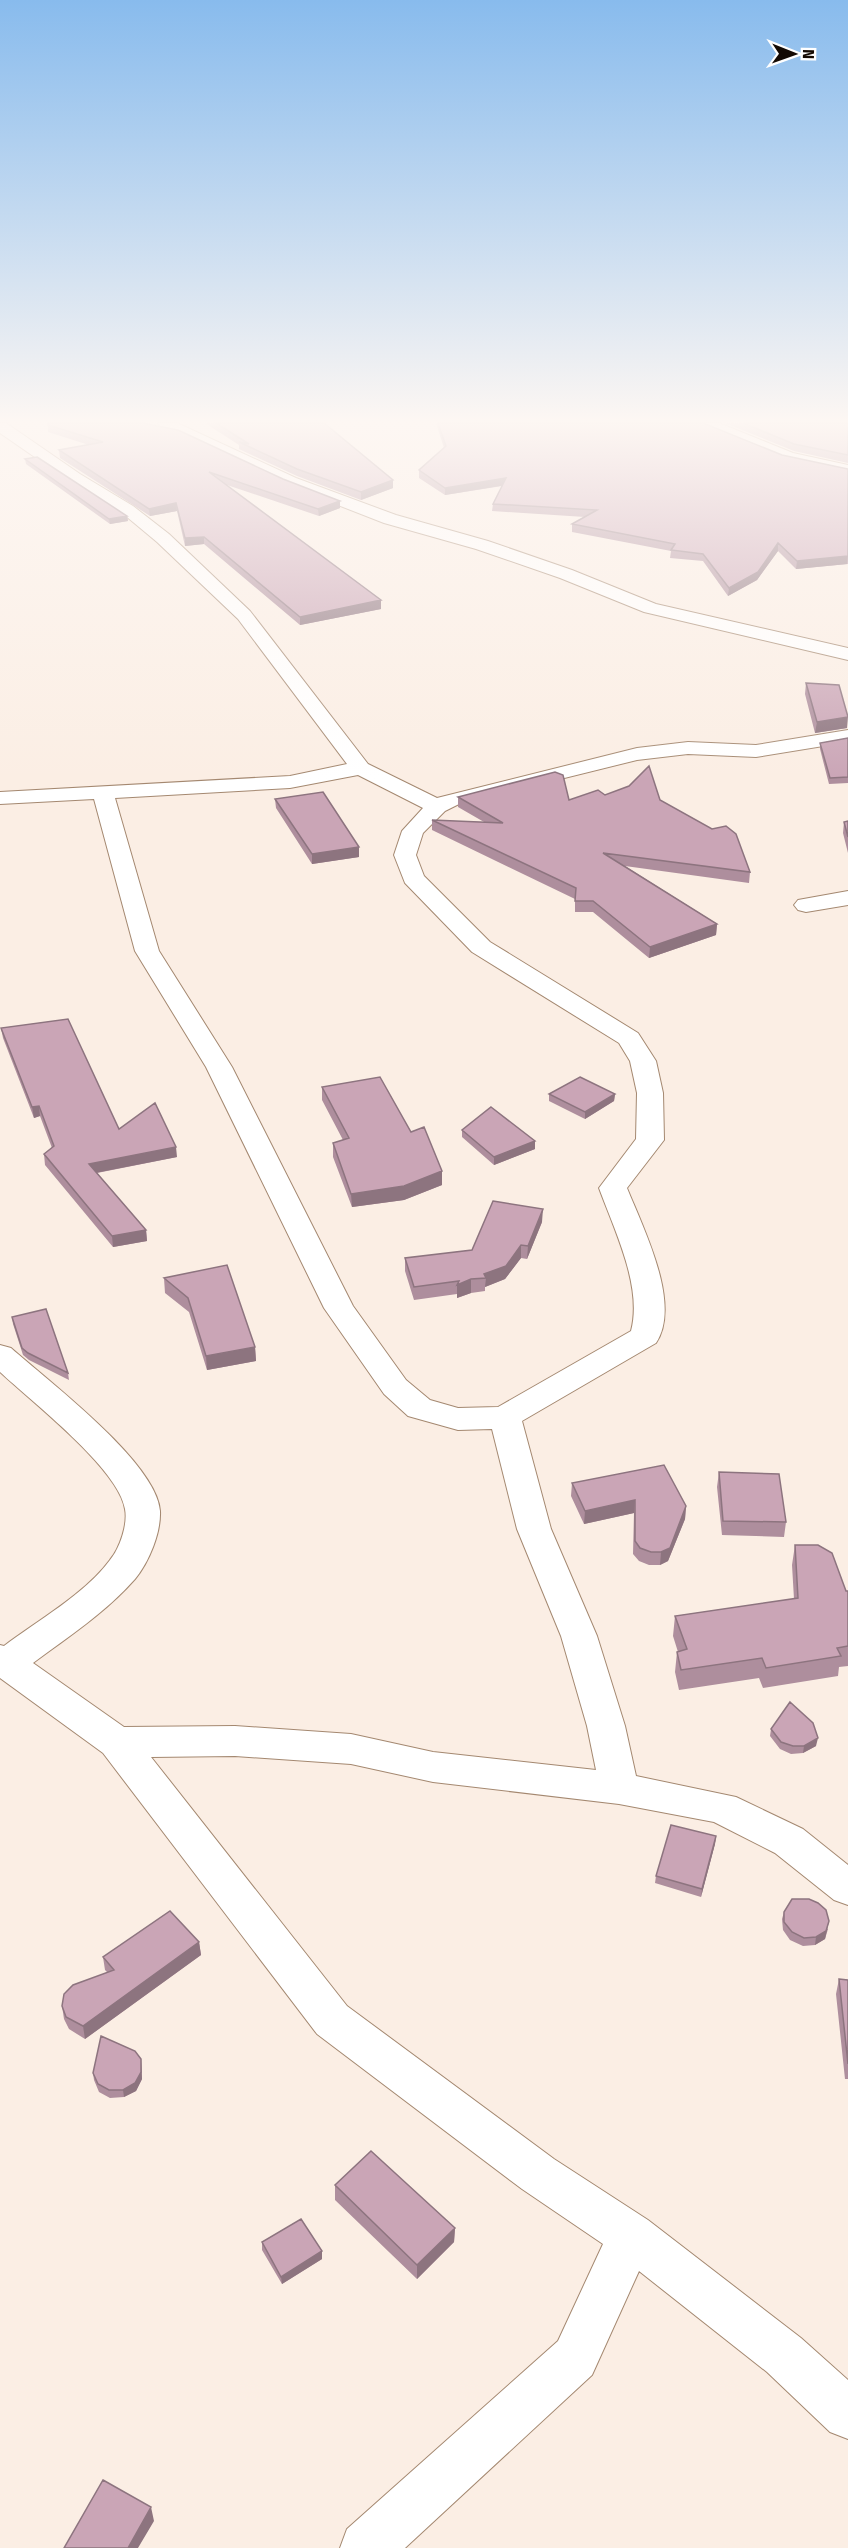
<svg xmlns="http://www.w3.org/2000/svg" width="848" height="2548" viewBox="0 0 848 2548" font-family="'Fira Sans Condensed',sans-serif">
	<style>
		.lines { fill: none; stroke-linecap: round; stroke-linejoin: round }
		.street-casing { stroke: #a48870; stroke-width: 2 }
		.street { fill: #fff; fill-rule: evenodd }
		.wall { fill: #ae8e9d }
		.shaded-wall { fill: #8d747f }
		.building { fill: #caa5b6; stroke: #8d747f; stroke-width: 1.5 }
	</style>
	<rect width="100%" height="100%" fill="#fbeee4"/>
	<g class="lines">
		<!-- street casing -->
		<g class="street-casing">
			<path id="street" d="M 0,423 L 6,423 L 80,474 L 133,506 L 169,534 L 250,611 L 368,764 L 437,798 L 637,748 L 688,742 L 756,745 L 848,730 L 848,742 L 756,757 L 688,754 L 637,760 L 459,804 L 445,811 L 423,833 L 416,855 L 424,876 L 490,942 L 638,1033 L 656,1061 L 663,1093 L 664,1140 L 627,1188 C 643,1228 682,1304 656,1343 L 522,1421 L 551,1529 L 597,1636 L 625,1726 L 636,1776 L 736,1797 L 803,1829 L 848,1865 L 848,1905 L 834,1900 L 775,1853 L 714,1822 L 619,1804 L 433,1782 L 351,1764 L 235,1756 L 151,1757 L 347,2006 L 554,2159 L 648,2220 L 801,2338 L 848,2380 L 848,2439 L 830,2432 L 767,2372 L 639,2271 L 592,2375 L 405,2548 L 340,2548 L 347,2529 L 558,2341 L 603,2244 L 522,2189 L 317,2034 L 103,1753 L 0,1678 L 0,1645 L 4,1646 C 37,1621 85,1594 110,1560 C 120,1548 128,1524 125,1509 C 119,1469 31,1401 0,1372 L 0,1345 L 11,1348 C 47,1380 157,1463 160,1511 C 161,1533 149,1562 135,1579 C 106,1612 68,1637 33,1663 L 124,1727 L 235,1726 L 351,1734 L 433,1752 L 596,1770 L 587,1726 L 561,1636 L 517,1529 L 492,1429 L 458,1430 L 408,1416 L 384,1394 L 324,1308 L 206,1067 L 135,951 L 94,799 L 0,804 L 0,792 L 290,776 L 347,764 L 238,619 L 157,542 L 121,512 L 68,480 L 0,433 ZM 358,775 L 423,808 L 402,831 L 394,855 L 405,883 L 472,952 L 619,1043 L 630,1061 L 637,1093 L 636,1139 L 599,1188 C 614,1229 643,1287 631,1331 L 498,1407 L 458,1408 L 430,1400 L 406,1380 L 353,1306 L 232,1067 L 159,951 L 115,798 L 290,788 Z
				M 158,423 L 177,423 L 296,478 L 396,515 L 488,541 L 572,570 L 656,604 L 848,648 L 848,660 L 644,612 L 560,578 L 476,549 L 384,523 L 284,484 L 160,426 Z
				M 697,423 L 719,423 L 793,453 L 848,465 L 848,475 L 782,460 L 699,426 Z
				M 848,891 L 848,905 L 806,912 L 798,910 L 794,905 L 798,900 Z"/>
		</g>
		<!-- street -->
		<use href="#street" class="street"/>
	</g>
	<!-- wall -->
	<path class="wall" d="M 205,423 L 324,423 L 393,488 L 361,500 L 297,476 L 239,449 L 239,445 Z
		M 436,423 L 703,423 L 782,455 L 848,469 L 848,564 L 796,569 L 778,551 L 757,580 L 728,596 L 703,561 L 670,558 L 671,551 L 572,532 L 572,524 L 585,517 L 492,511 L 493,504 L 502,486 L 445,495 L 419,478 L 419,470 L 444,448 Z
		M 725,423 L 848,423 L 848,463 L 794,451 Z
		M 48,425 L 283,479 L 340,501 L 340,508 L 319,516 L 227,485 L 381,609 L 300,625 L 204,544 L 185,546 L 177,511 L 150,516 L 60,458 L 59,450 L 89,445 L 48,432 Z
		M 25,459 L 127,516 L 128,521 L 110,524 L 26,464 Z
		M 806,683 L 847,728 L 815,733 L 805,694 Z
		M 848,738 L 848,783 L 829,784 L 820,749 L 820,743 Z
		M 605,795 L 660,800 L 750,872 L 749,883 L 625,866 L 717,924 L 716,935 L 649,958 L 593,912 L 575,912 L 575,899 L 432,830 L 432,820 L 484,822 L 458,807 L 458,797 L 569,800 Z
		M 275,799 L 359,857 L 312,864 L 276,808 Z
		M 848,821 L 848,853 L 843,833 L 844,822 Z
		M 1,1028 L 119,1129 L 177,1157 L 97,1173 L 146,1230 L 147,1241 L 113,1247 L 45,1165 L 44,1154 L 52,1148 L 40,1116 L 34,1118 L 3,1038 Z
		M 322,1087 L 411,1132 L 442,1171 L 442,1185 L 404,1200 L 352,1207 L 333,1157 L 333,1143 L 343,1140 L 322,1100 Z
		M 549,1094 L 615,1094 L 614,1101 L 585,1119 L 549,1101 Z
		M 462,1130 L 535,1141 L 535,1149 L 494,1165 L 462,1137 Z
		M 542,1222 L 527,1259 L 521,1258 L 505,1279 L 485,1287 L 485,1291 L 471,1293 L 457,1298 L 457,1294 L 414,1300 L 405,1271 L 405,1258 L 472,1250 Z
		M 164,1278 L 255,1347 L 256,1361 L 207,1370 L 189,1312 L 165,1293 Z
		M 12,1317 L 68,1373 L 69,1380 L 29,1360 L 23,1355 L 13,1324 Z
		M 719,1472 L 786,1522 L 784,1537 L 722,1535 L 717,1487 Z
		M 572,1483 L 686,1506 L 685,1519 L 668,1561 L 660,1565 L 649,1565 L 639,1561 L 633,1554 L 634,1513 L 584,1524 L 571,1496 Z
		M 795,1545 L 846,1591 L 848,1591 L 848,1666 L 839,1667 L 838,1676 L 763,1688 L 759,1678 L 679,1690 L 675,1672 L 677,1652 L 678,1652 L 673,1636 L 675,1616 L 794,1599 L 792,1565 Z
		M 771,1729 L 816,1746 L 803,1753 L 791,1754 L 780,1749 L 770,1736 Z
		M 716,1836 L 715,1844 L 701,1897 L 655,1883 L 656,1876 Z
		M 784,1912 L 828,1929 L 825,1939 L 815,1945 L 803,1946 L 790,1940 L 783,1930 L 782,1919 Z
		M 199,1942 L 201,1955 L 85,2039 L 69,2029 L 64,2019 L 62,2006 L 107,1972 L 105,1970 L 103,1957 Z
		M 839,1979 L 848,1980 L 848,2079 L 845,2079 L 836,1994 Z
		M 141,2059 L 142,2079 L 136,2091 L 124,2097 L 110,2098 L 99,2092 L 94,2080 L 93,2073 Z
		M 335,2185 L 455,2228 L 454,2242 L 417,2279 L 335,2200 Z
		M 262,2242 L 322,2259 L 282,2284 L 262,2250 Z"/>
	<!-- shaded-wall -->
	<path class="shaded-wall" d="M 506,478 L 506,485 L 445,495 L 445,488 Z
		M 393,480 L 393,488 L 361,500 L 361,492 Z
		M 340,501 L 340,508 L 319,516 L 318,509 Z
		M 176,503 L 177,511 L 150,516 L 149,509 Z
		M 127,516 L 128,521 L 110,524 L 109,519 Z
		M 204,537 L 204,544 L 185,546 L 185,538 Z
		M 778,543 L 778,551 L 757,580 L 728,596 L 729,588 Z
		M 848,556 L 847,564 L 796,569 L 797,561 Z
		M 381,600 L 381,609 L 300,625 L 300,617 Z
		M 848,717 L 847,728 L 815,733 L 817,722 Z
		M 359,847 L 359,857 L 312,864 L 312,854 Z
		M 717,924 L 716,935 L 649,958 L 650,947 Z
		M 615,1094 L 614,1101 L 585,1119 L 585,1112 Z
		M 39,1106 L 40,1116 L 34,1118 L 32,1107 Z
		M 535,1141 L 535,1149 L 494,1165 L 494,1157 Z
		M 176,1147 L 177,1157 L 90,1174 L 89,1164 Z
		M 442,1171 L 442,1185 L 404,1200 L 352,1207 L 351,1194 Z
		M 543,1209 L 542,1222 L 527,1259 L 528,1246 Z
		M 146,1230 L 147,1241 L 113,1247 L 112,1236 Z
		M 521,1245 L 521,1258 L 505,1279 L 485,1287 L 486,1278 L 484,1274 Z
		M 471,1279 L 471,1293 L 457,1298 L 457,1285 Z
		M 255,1347 L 256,1361 L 207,1370 L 206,1356 Z
		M 635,1500 L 634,1513 L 584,1524 L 585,1511 Z
		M 686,1506 L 685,1519 L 668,1561 L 660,1565 L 661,1552 Z
		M 818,1738 L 816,1746 L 803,1753 L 804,1746 Z
		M 716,1836 L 715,1844 L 701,1897 L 702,1889 Z
		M 829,1921 L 825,1939 L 815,1945 L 816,1937 Z
		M 199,1942 L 201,1955 L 85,2039 L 83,2026 Z
		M 141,2059 L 142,2079 L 136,2091 L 124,2097 L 123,2090 Z
		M 455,2228 L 454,2242 L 417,2279 L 417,2265 Z
		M 322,2251 L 322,2259 L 282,2284 L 281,2277 Z
		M 151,2507 L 154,2521 L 138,2548 L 128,2548 Z"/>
	<!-- building -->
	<path class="building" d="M 48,423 L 143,423 L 178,430 L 283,479 L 340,501 L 318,509 L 209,472 L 381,600 L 300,617 L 204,537 L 185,538 L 176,503 L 149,509 L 59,450 L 103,442 L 48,425 Z
		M 216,423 L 324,423 L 393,480 L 361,492 L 297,469 L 239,442 L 249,444 Z
		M 438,423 L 703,423 L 782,455 L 848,469 L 848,556 L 797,561 L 778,543 L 758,572 L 729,588 L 703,554 L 671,550 L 675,544 L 572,524 L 597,510 L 493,504 L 506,478 L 445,488 L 419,470 L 446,446 Z
		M 743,423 L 848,423 L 848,455 L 794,444 Z
		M 37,457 L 127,516 L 109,519 L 25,459 Z
		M 806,683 L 839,685 L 848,717 L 817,722 Z
		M 848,738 L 848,777 L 830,778 L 820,743 Z
		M 649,766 L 660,800 L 712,829 L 726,826 L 736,834 L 750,872 L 603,853 L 717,924 L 650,947 L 593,901 L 575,901 L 576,888 L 432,820 L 503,823 L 458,797 L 555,772 L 563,775 L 569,800 L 598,790 L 605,795 L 629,786 Z
		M 323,792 L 359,847 L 312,854 L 275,799 Z
		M 848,821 L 848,837 L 844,822 Z
		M 68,1019 L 119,1129 L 155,1103 L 176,1147 L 89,1164 L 146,1230 L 112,1236 L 44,1154 L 54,1146 L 39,1106 L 32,1107 L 1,1028 Z
		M 380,1077 L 411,1132 L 424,1127 L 442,1171 L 404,1186 L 351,1194 L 333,1143 L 349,1138 L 322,1087 Z
		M 580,1077 L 615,1094 L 585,1112 L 549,1094 Z
		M 491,1107 L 535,1141 L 494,1157 L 462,1130 Z
		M 493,1201 L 543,1209 L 528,1246 L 521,1245 L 506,1266 L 484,1274 L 486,1278 L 471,1279 L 457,1285 L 459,1281 L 414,1287 L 405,1258 L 472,1250 Z
		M 227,1265 L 255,1347 L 206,1356 L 188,1298 L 164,1278 Z
		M 46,1309 L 68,1373 L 28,1353 L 22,1348 L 12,1317 Z
		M 664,1465 L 686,1506 L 670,1548 L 661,1552 L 651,1552 L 640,1548 L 635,1541 L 635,1500 L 585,1511 L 572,1483 Z
		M 719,1472 L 779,1474 L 786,1522 L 723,1521 Z
		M 795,1545 L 818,1545 L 832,1553 L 846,1591 L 848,1591 L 848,1646 L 837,1648 L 841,1656 L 766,1668 L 762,1658 L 681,1670 L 677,1652 L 687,1649 L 675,1616 L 798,1598 Z
		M 790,1702 L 813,1723 L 818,1738 L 804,1746 L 793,1746 L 781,1742 L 771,1729 Z
		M 671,1825 L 716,1836 L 702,1889 L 656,1876 Z
		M 792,1899 L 809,1899 L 818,1903 L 826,1910 L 829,1921 L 826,1931 L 816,1937 L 804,1938 L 792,1932 L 784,1922 L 784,1912 Z
		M 170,1911 L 199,1942 L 83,2026 L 66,2017 L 62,2006 L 64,1994 L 73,1985 L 114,1970 L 103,1957 Z
		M 839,1979 L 848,1980 L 848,2064 Z
		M 101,2036 L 135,2051 L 141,2059 L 141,2072 L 135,2083 L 123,2090 L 109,2090 L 98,2084 L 93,2073 Z
		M 371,2151 L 455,2228 L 417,2265 L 335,2185 Z
		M 301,2219 L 322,2251 L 281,2277 L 262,2242 Z
		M 103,2480 L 151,2507 L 128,2548 L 64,2548 Z"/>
	<!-- sky -->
	<linearGradient id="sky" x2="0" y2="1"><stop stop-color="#88bbed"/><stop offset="0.54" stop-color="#fdf7f3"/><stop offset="1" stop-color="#fdf7f3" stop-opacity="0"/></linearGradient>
	<rect width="848" height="780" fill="url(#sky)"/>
	<!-- north arrow -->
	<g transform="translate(794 54) rotate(91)" stroke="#ffffff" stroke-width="4.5" paint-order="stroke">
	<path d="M0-4.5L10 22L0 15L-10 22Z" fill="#140a03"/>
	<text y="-9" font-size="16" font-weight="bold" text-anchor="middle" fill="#140a03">N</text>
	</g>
</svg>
